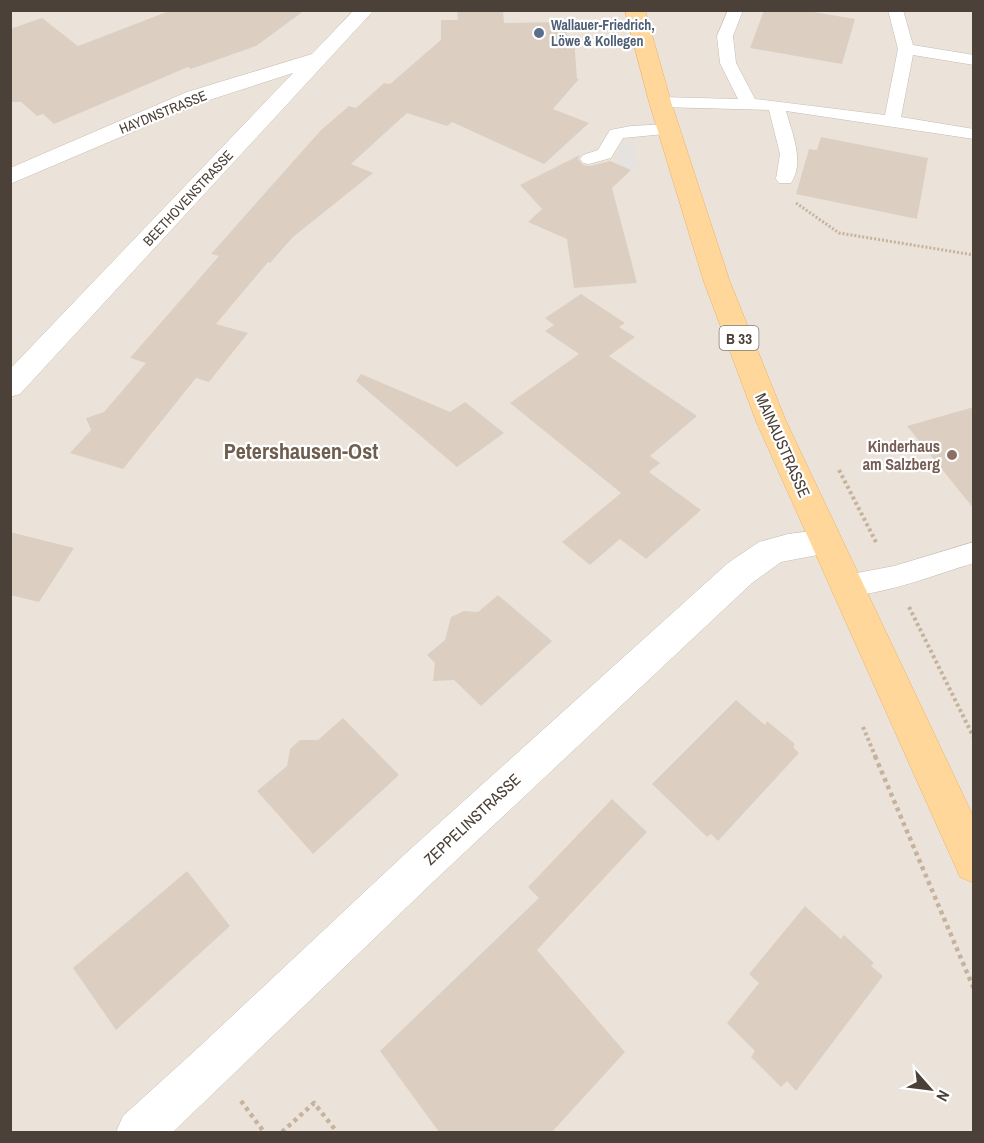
<svg xmlns="http://www.w3.org/2000/svg" width="984" height="1143" viewBox="0 0 984 1143" font-family="'Archivo Narrow',sans-serif">
	<style>
		.residential { fill: #ebe3d9 }
		.parking { fill: #e5e2df }
		.building { fill: #dccfc2 }
		.lines { fill: none; stroke-linecap: round; stroke-linejoin: round }
		.lane-casing { stroke: #c6bbb0; stroke-width: 1 }
		.street-casing { stroke: #c6bbb0; stroke-width: 1 }
		.primary-casing { stroke: #ecb263; stroke-width: 1 }
		.path-far2 { stroke: #c6b29d; stroke-width: 3; stroke-dasharray: 2 2; stroke-linecap: butt }
		.path-far1 { stroke: #c6b29d; stroke-width: 4; stroke-dasharray: 3 3; stroke-linecap: butt }
		.path { stroke: #c6b29d; stroke-width: 4.5; stroke-dasharray: 4 4; stroke-linecap: butt }
		.lane { fill: #fff; fill-rule: evenodd }
		.street { fill: #fff; fill-rule: evenodd }
		.primary { fill: #ffd79b; fill-rule: evenodd }
		.service-dot { fill: #5c6f8a; stroke: #fff; stroke-width: 2 }
		.education-dot { fill: #8d6e63; stroke: #fff; stroke-width: 2 }
		.labels { text-anchor: middle; dominant-baseline: central; stroke-width: 4.5; stroke-linejoin: round; paint-order: stroke }
		.far-service-label { font-size: 14px; font-weight: bold; fill: #4e5e75; stroke: #fff; text-anchor: start }
		.far-street-label { font-size: 14px; fill: #4b4138; stroke: #fff }
		.shield { fill: #fff; stroke: #817a74; stroke-width: 1.5 }
		.shield-label { font-size: 15px; font-weight: bold; fill: #4b4138 }
		.street-label { font-size: 16px; fill: #4b4138; stroke: #fff }
		.education-label { font-size: 16px; font-weight: bold; fill: #785e54; stroke: #fff; text-anchor: end }
		.district-label { font-size: 22px; font-weight: bold; fill: #6f5e4e; stroke: #fff }
	</style>
	<rect width="100%" height="100%" fill="#f6f2eb"/>
	<!-- residential -->
	<path class="residential" d="M 11,11 L 973,11 L 973,1132 L 11,1132 Z"/>
	<!-- parking -->
	<path class="parking" d="M 619,141 L 633,141 L 639,169 L 617,169 Z"/>
	<!-- building -->
	<path class="building" d="M 172,10 L 305,10 L 256,46 L 191,69 L 188,67 L 54,124 L 43,114 L 37,116 L 21,102 L 10,102 L 10,29 L 42,18 L 78,46 Z
		M 457,10 L 503,10 L 504,23 L 564,22 L 567,35 L 574,37 L 577,79 L 579,79 L 553,109 L 589,123 L 544,164 L 452,122 L 447,126 L 407,113 L 351,164 L 373,173 L 293,237 L 270,263 L 268,262 L 216,324 L 248,333 L 209,382 L 196,378 L 123,469 L 70,453 L 91,430 L 86,418 L 104,412 L 146,363 L 130,358 L 219,256 L 211,254 L 321,130 L 349,106 L 356,108 L 384,83 L 390,84 L 441,40 L 441,20 L 458,20 Z
		M 764,10 L 802,10 L 855,19 L 842,64 L 750,48 Z
		M 821,137 L 928,158 L 917,219 L 796,194 L 809,149 L 817,150 Z
		M 580,155 L 578,159 L 583,165 L 590,166 L 610,161 L 631,170 L 612,188 L 637,283 L 574,288 L 567,239 L 528,222 L 542,209 L 520,185 Z
		M 581,294 L 625,323 L 619,327 L 635,337 L 609,356 L 697,416 L 650,456 L 660,463 L 649,472 L 701,510 L 646,559 L 620,539 L 590,565 L 562,542 L 621,493 L 510,403 L 579,354 L 545,331 L 554,325 L 545,318 Z
		M 361,374 L 450,412 L 465,402 L 504,433 L 457,467 L 356,381 Z
		M 974,407 L 974,509 L 907,426 Z
		M 10,532 L 74,548 L 39,602 L 10,595 Z
		M 498,595 L 552,641 L 481,706 L 454,680 L 433,681 L 435,663 L 427,655 L 445,640 L 451,617 L 464,611 L 478,612 Z
		M 736,700 L 765,725 L 767,721 L 795,744 L 793,747 L 799,753 L 718,841 L 711,834 L 707,837 L 652,784 Z
		M 343,718 L 399,775 L 313,854 L 257,791 L 287,766 L 290,749 L 300,740 L 318,740 Z
		M 612,799 L 647,832 L 537,950 L 625,1052 L 552,1132 L 439,1132 L 380,1051 L 539,898 L 528,887 Z
		M 187,871 L 230,926 L 116,1030 L 73,968 Z
		M 805,906 L 841,939 L 844,935 L 874,963 L 871,966 L 883,976 L 796,1091 L 787,1081 L 781,1087 L 751,1057 L 755,1051 L 727,1023 L 759,983 L 749,974 Z"/>
	<g class="lines">
		<!-- lane casing -->
		<g class="lane-casing">
			<path id="lane" d="M 728,10 L 743,10 L 733,36 L 736,63 L 755,99 L 885,115 L 898,49 L 888,10 L 903,10 L 913,45 L 974,55 L 974,65 L 913,55 L 901,117 L 974,129 L 974,139 L 786,111 C 792,133 805,162 791,183 L 779,183 L 776,179 L 780,154 L 769,110 L 660,107 L 652,102 L 660,97 L 738,99 L 720,63 L 717,36 Z
				M 669,124 L 675,125 L 678,129 L 675,133 L 623,138 L 611,158 L 589,164 L 583,163 L 580,159 L 583,155 L 598,150 L 610,130 L 631,126 Z
				M 974,542 L 974,563 C 942,572 865,603 836,593 L 832,585 L 836,577 L 894,566 Z"/>
		</g>
		<!-- street casing -->
		<g class="street-casing">
			<path id="street" d="M 354,10 L 374,10 L 20,394 L 10,397 L 10,369 L 293,73 L 203,102 L 10,184 L 10,168 L 187,92 L 312,54 Z
				M 827,529 L 838,533 L 843,542 L 838,551 L 781,562 L 752,583 L 433,882 L 173,1132 L 116,1132 L 123,1116 L 199,1047 L 405,854 L 728,563 L 759,542 L 788,534 Z"/>
		</g>
		<!-- primary casing -->
		<g class="primary-casing">
			<path id="primary" d="M 625,10 L 645,10 L 671,102 L 730,282 L 786,421 L 974,818 L 974,883 L 960,877 L 756,421 L 704,282 L 649,102 Z"/>
		</g>
		<!-- path-far2 -->
		<path class="path-far2" d="M 796,203 L 839,233 L 974,255"/>
		<!-- path-far1 -->
		<path class="path-far1" d="M 839,470 L 877,544
			M 909,607 L 974,738
			M 863,727 L 876,758"/>
		<!-- path -->
		<path class="path" d="M 875,756 L 974,989
			M 241,1101 L 264,1132
			M 282,1132 L 314,1103 L 337,1132"/>
		<!-- lane -->
		<use href="#lane" class="lane"/>
		<!-- street -->
		<use href="#street" class="street"/>
		<!-- primary -->
		<use href="#primary" class="primary"/>
	</g>
	<!-- markers -->
	<circle class="service-dot" cx="539" cy="33" r="6"/>
	<circle class="education-dot" cx="952" cy="455" r="6"/>
	<g class="labels">
		<!-- far-service labels -->
		<g class="far-service-label">
			<text x="551" y="25">Wallauer-Friedrich,<tspan x="551" dy="16">Löwe &amp; Kollegen</tspan></text>
		</g>
		<!-- far-street labels -->
		<g class="far-street-label">
			<text transform="translate(163 112) rotate(-22)">HAYDNSTRASSE</text>
			<text transform="translate(188 198) rotate(-47)">BEETHOVENSTRASSE</text>
		</g>
		<!-- shield labels -->
		<rect class="shield" x="719.5" y="326" width="39" height="24" rx="4.5"/>
		<g class="shield-label">
			<text x="739" y="338">B 33</text>
		</g>
		<!-- street labels -->
		<g class="street-label">
			<text transform="translate(783 445) rotate(66)">MAINAUSTRASSE</text>
			<text transform="translate(472 819) rotate(-43)">ZEPPELINSTRASSE</text>
		</g>
		<!-- education labels -->
		<g class="education-label">
			<text x="940" y="446">Kinderhaus<tspan x="940" dy="18">am Salzberg</tspan></text>
		</g>
		<!-- district labels -->
		<g class="district-label">
			<text x="301" y="451">Petershausen-Ost</text>
		</g>
	</g>
	<!-- border -->
	<rect width="984" height="1143" fill="none" stroke="#4b4138" stroke-width="24"/>
	<!-- north arrow -->
	<g transform="translate(930 1089) rotate(118)" stroke="#ffffff" stroke-width="4.5" paint-order="stroke">
	<path d="M0-4.5L10 22L0 15L-10 22Z" fill="#4b4138"/>
	<text y="-9" font-size="16" font-weight="bold" text-anchor="middle" fill="#4b4138">N</text>
	</g>
</svg>
